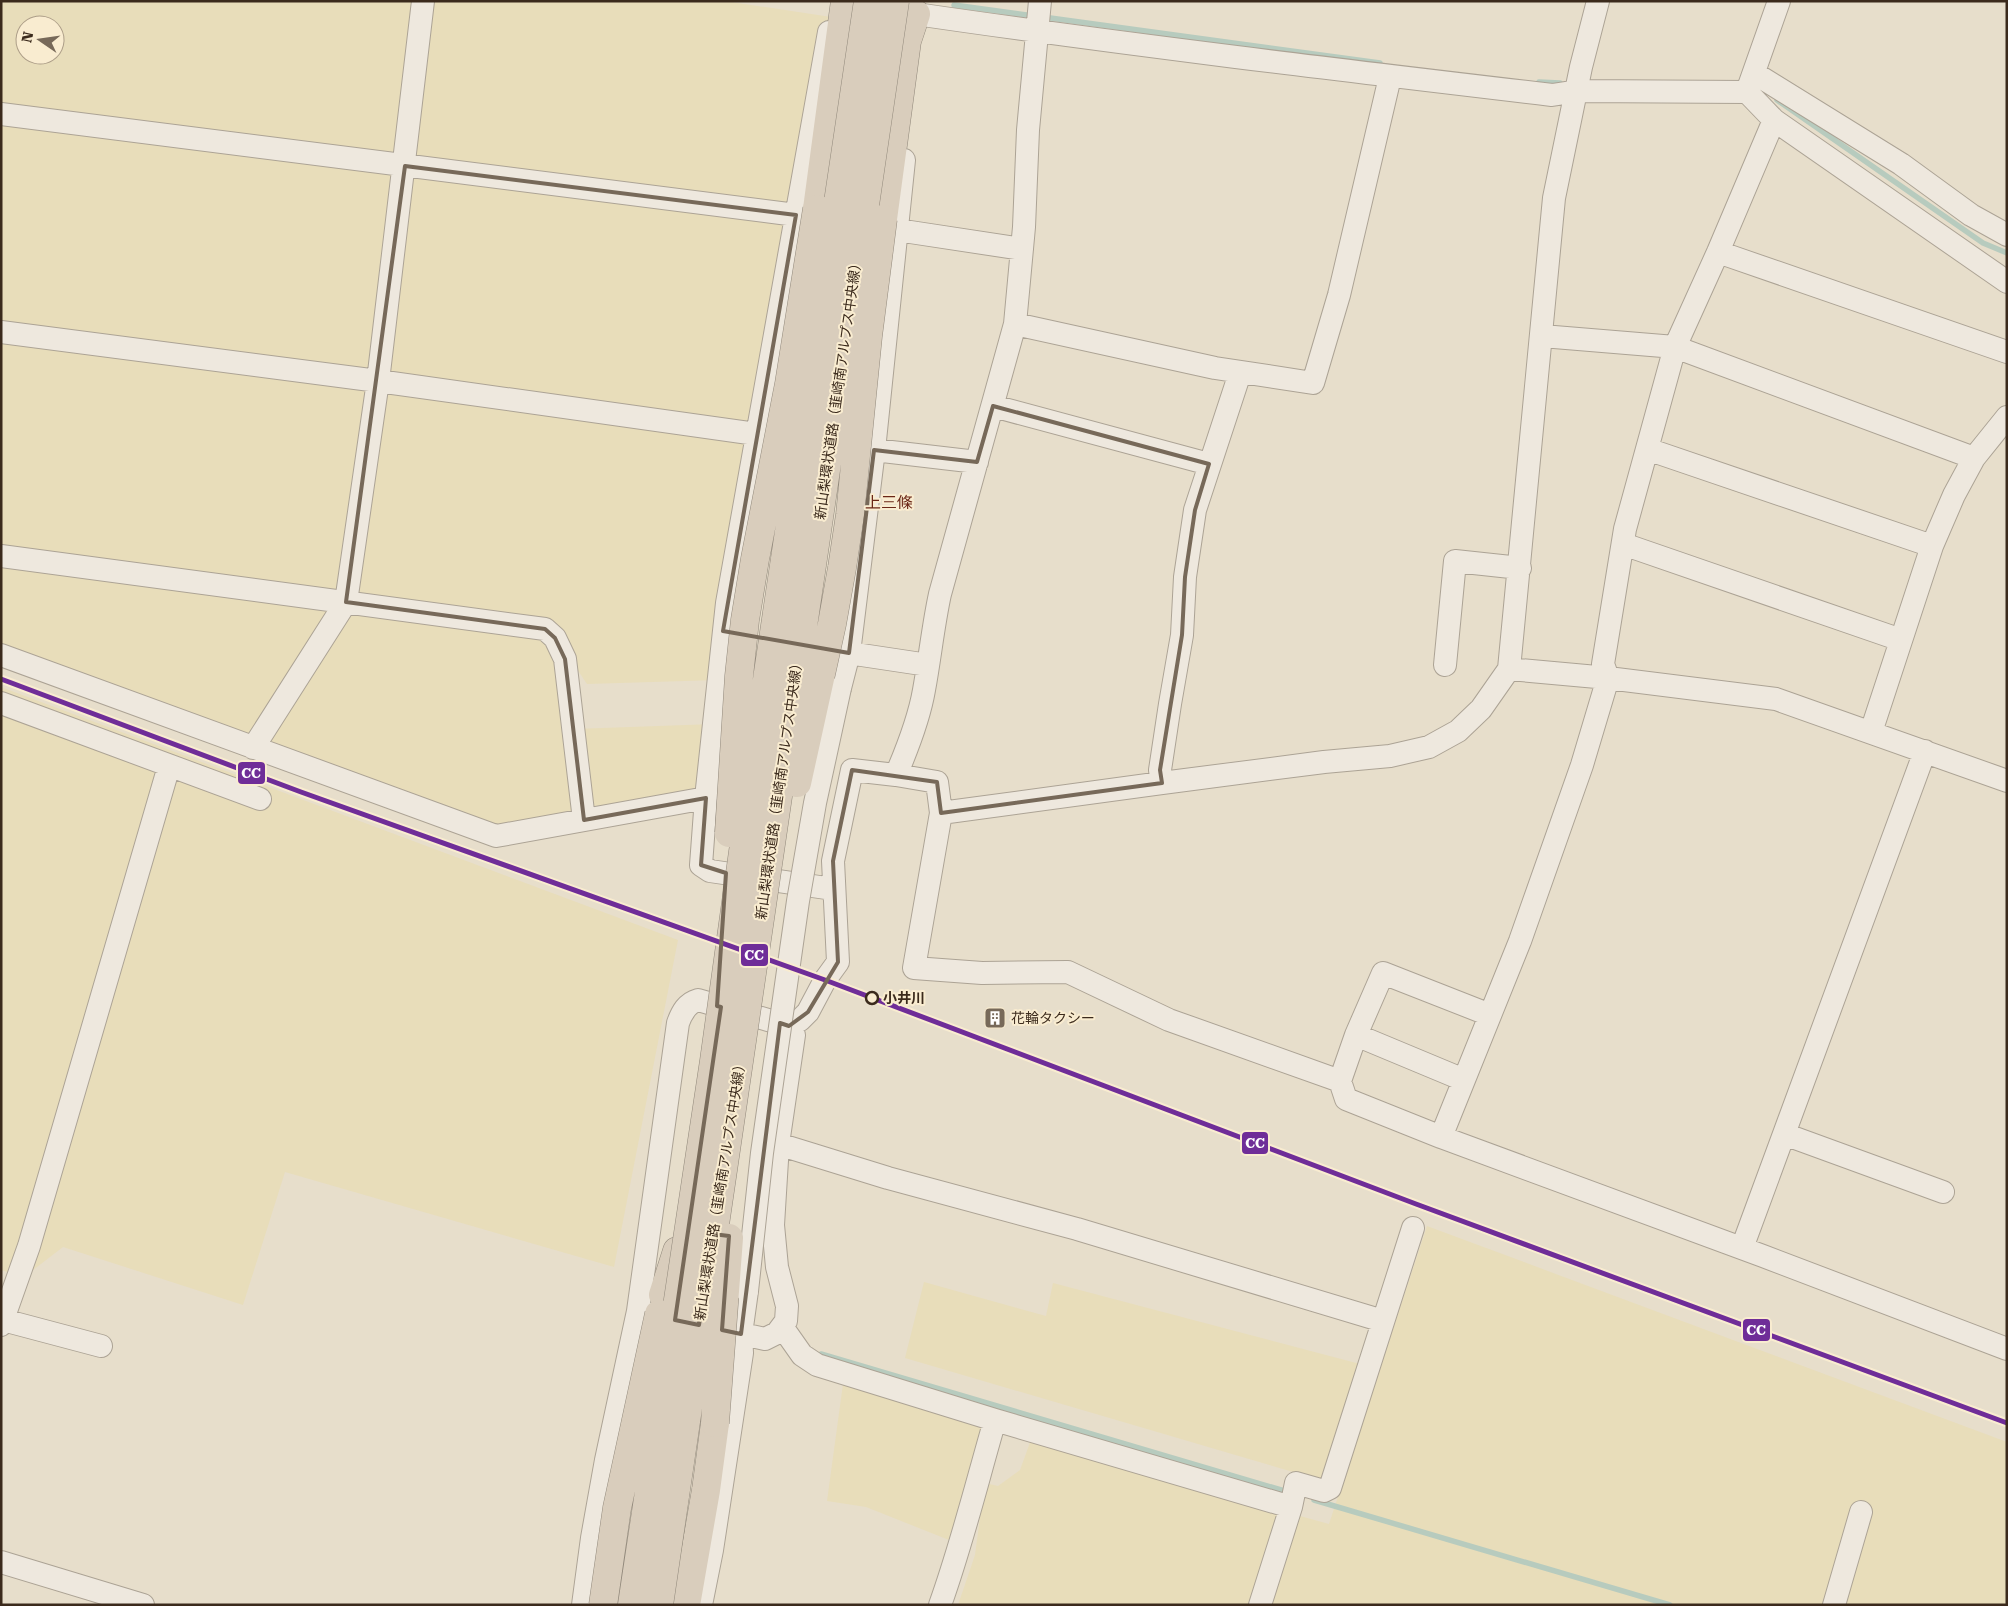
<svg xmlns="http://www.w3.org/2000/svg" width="2008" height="1606" viewBox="0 0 2008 1606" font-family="'Roboto Serif','Noto Sans JP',serif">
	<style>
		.farmland { fill: #e8ddba; fill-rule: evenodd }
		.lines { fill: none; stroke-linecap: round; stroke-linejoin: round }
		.stream { stroke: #b7cbbe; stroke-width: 5.5 }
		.minor-casing { stroke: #aca395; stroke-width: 24 }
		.highway-casing { stroke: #91887b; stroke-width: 29 }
		.minor { stroke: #eee8de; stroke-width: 22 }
		.highway { stroke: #d9cdbc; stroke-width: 28 }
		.minor-bridge-casing { stroke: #aca395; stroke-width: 24; stroke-linecap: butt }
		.highway-bridge-casing { stroke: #91887b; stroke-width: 29; stroke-linecap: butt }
		.minor-bridge { stroke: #eee8de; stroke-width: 22 }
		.highway-bridge { stroke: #d9cdbc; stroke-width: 28 }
		.rail-1-casing { stroke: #f9ecd0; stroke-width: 9 }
		.rail-1 { stroke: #6f2d98; stroke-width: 5 }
		.marked { fill: none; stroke: #776959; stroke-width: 4; stroke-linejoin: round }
		.stop-dot { fill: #f9ecd0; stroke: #3b2a1c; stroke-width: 2.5 }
		.labels { text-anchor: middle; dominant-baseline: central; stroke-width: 4; stroke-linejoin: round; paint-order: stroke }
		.street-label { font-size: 14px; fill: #3b2a1c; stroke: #f9ecd0 }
		.stop-label { font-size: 14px; font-weight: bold; fill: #3b2a1c; stroke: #f9ecd0; text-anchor: start }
		.poi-label { font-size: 14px; fill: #3b2a1c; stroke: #f9ecd0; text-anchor: start }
		.quarter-label { font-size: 16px; fill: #6b2717; stroke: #f9ecd0 }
		.line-badge { stroke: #f9ecd0; stroke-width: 2 }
		.badge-label { font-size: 14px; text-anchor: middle; font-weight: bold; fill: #fff }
	</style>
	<rect width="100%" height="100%" fill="#e7decb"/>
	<!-- farmland -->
	<path class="farmland" d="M 1,1 L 725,1 L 831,17 L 718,680 L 587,684 L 558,641 L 574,729 L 714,724 L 706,798 L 496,836 L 1,655 ZM 25,25 L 55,25 L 55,55 L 25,55 Z
		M 1,687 L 678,940 L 614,1267 L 285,1172 L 243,1305 L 63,1247 L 24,1277 L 1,1270 Z
		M 1427,1226 L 2007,1442 L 2007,1605 L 1266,1605 L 1294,1519 L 1300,1516 L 1329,1524 Z
		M 924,1282 L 1046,1316 L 1053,1283 L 1360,1364 L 1324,1481 L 905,1358 Z
		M 843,1384 L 987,1424 L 954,1542 L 866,1507 L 827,1501 Z
		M 1032,1437 L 1279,1510 L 1249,1605 L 958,1605 L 975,1555 L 981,1510 L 989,1484 L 998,1486 L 1020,1470 Z"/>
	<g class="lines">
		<!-- stream -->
		<path class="stream" d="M 954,5 L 1034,16
			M 1043,17 L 1380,63
			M 1539,82 L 1560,83
			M 1777,100 L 1983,243 L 2007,253
			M 821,1354 L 1288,1492
			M 1314,1500 L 1670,1605"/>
		<!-- minor casing -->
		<g class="minor-casing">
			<path id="minor" d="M 916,14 C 1128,45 1340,70 1552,95 L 1578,91 L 1747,92 L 1774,120 L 1718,252 L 1675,347 L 1625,529 L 1603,664 L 1608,678 L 1582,765 L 1520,941 L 1441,1137
				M 829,32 L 727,603 L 706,798 L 701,865 L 710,871 L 833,889
				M 1754,73 L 1901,164 L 1971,215 L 2007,235
				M 1749,86 L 1779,1
				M 1,114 L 796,215
				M 1774,120 L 2007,282
				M 897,230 L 1022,249
				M 1718,252 L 2007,352
				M 1015,324 L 1215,368 L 1313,383 L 1339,295 L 1390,77
				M 1,332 L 378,381 L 756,434
				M 1542,336 L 1675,347 L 1974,458
				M 993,406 L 1209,464
				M 1647,449 L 1932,546
				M 874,450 L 977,462
				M 1623,544 L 1901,640
				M 1,556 L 545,629 L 555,638 L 565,659 L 584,820
				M 835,651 L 928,665
				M 1,655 L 496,836 L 706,798
				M 1445,665 L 1455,561 L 1520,568
				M 1509,669 L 1608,678 L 1776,699 L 2007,781
				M 840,688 L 849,653 L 874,450 L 904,160
				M 1,703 L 260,799
				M 1871,732 L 1932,546 L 1954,495 L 1974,458 L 2007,417
				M 253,748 L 346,602 L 378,381 L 423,1
				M 896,775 C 908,747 919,719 924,690 C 930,658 933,626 940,594 L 1015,324 L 1024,227 L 1028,130 L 1040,1
				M 1162,783 L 1160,770 L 1170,704 L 1182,635 L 1185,577 L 1195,510 L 1240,373
				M 941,813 L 914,968 L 982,973 L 1068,972 L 1169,1020 L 1340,1081 L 1346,1099 L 1441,1137 L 1763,1256 L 2007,1349
				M 789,1026 L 800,1020 L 808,1012 L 825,980 L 838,962 L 833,861 L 852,770 L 896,775 L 937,782 L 941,813 L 1162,783 L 1324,762 L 1390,756 L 1429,747 L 1458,731 L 1481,709 L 1509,669 L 1554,198 L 1581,67 L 1598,1
				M 1356,1035 L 1464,1080
				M 1340,1081 L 1356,1035 L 1383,973 L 1490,1015
				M 1784,1134 L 1943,1192
				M 778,1144 L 888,1178 L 1077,1229 L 1383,1321
				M 1742,1248 L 1925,751
				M 638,1311 L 674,1319
				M 3,1320 L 101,1346
				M 1,1325 L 29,1246 L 169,766
				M 783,1328 L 802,1355 L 817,1365 L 995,1420 L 1291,1507
				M 1,1562 L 143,1605
				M 583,1605 L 592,1538 L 606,1460 L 638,1311 L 678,1023 C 682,1012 687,1003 698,1000 L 789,1026 L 794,1035 L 778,1144 L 773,1225 L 777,1267 L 787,1306 L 786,1321 L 777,1333 L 765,1339 L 706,1326
				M 701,1605 L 712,1550 L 742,1353 L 741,1334 L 747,1291
				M 940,1605 C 962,1544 977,1482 995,1420
				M 1260,1605 L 1291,1507 L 1296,1483 L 1324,1491 L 1330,1488 L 1413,1228
				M 1834,1605 L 1861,1512"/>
		</g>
		<!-- highway casing -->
		<g class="highway-casing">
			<path id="highway" d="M 817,209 L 845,1
				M 883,219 L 907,41 L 916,14
				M 663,1295 L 677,1251
				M 686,1605 L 706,1490 L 715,1423"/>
		</g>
		<!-- minor -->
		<use href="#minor" class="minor"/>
		<!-- highway -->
		<use href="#highway" class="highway"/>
		<!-- minor-bridge casing -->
		<g class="minor-bridge-casing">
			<path id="minor-bridge" d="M 747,1291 L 762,1153 L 798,901 L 815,803 L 840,688"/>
		</g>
		<!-- highway-bridge casing -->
		<g class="highway-bridge-casing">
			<path id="highway-bridge" d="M 797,783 L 832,624 L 842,568 L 850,515 L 868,336 L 883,219
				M 729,833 L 739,676 L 745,620 L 755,559 L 789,384 L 817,209
				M 715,1423 L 729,1238
				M 603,1605 L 617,1508 L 659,1314
				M 632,1605 L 714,1061 L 765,693 L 868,1
				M 659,1605 L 895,1"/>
		</g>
		<!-- minor-bridge -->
		<use href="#minor-bridge" class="minor-bridge"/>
		<!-- highway-bridge -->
		<use href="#highway-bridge" class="highway-bridge"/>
		<!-- rail-1 casing -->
		<g class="rail-1-casing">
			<path id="rail-1" d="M 1,679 L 301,792 L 825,980 L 1416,1204 L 2007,1423"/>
		</g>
		<!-- rail-1 -->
		<use href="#rail-1" class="rail-1"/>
	</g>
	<!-- marked area -->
	<path class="marked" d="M 405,166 L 796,215 L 723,631 L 849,653 L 874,450 L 977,462 L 993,406 L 1209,464 L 1195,510 L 1185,577 L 1182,635 L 1160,770 L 1162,783 L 941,813 L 937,782 L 852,770 L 833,861 L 838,962 L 808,1012 L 789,1026 L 780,1023 L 741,1334 L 722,1330 L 729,1236 L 713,1234 L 699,1325 L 675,1320 L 721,1007 L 717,1006 L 726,873 L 701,865 L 706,798 L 584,820 L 565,659 L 555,638 L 545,629 L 346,602 Z"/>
	<!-- icons -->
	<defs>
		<g id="building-square" transform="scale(1.125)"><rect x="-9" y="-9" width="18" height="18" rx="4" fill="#776959" stroke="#f9ecd0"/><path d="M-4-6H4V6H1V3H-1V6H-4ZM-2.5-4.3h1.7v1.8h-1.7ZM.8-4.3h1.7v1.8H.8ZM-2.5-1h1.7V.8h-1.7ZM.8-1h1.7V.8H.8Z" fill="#fff"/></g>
	</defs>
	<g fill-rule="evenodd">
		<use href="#building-square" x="995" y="1018"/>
	</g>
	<!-- markers -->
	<circle class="stop-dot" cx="872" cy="998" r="6"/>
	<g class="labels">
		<!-- street labels -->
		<g class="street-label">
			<text transform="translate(838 388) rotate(-82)">新山梨環状道路（韮崎南アルプス中央線）</text>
			<text transform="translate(779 788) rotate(-82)">新山梨環状道路（韮崎南アルプス中央線）</text>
			<text transform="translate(720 1189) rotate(-81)">新山梨環状道路（韮崎南アルプス中央線）</text>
		</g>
		<!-- stop labels -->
		<g class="stop-label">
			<text x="883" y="998">小井川</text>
		</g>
		<!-- poi labels -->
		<g class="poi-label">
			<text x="1011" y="1018">花輪タクシー</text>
		</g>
		<!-- quarter labels -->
		<g class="quarter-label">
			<text x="889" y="502">上三條</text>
		</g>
	</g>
	<g class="line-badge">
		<rect x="237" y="761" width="29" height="24" rx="5" fill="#6f2d98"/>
		<rect x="740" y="943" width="29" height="24" rx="5" fill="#6f2d98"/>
		<rect x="1241" y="1131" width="28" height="24" rx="5" fill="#6f2d98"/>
		<rect x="1742" y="1318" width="29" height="24" rx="5" fill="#6f2d98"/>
	</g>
	<g class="badge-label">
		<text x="251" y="778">CC</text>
		<text x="754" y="960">CC</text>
		<text x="1255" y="1148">CC</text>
		<text x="1756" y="1335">CC</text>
	</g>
	<!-- border -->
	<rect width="2008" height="1606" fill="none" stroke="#3b2a1c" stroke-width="5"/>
	<!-- north arrow -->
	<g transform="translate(40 40) rotate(283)"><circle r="24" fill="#f9ecd0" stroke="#ad9e88"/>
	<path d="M0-4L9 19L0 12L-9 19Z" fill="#776959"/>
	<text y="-8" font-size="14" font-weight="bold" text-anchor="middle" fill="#3b2a1c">N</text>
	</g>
</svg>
